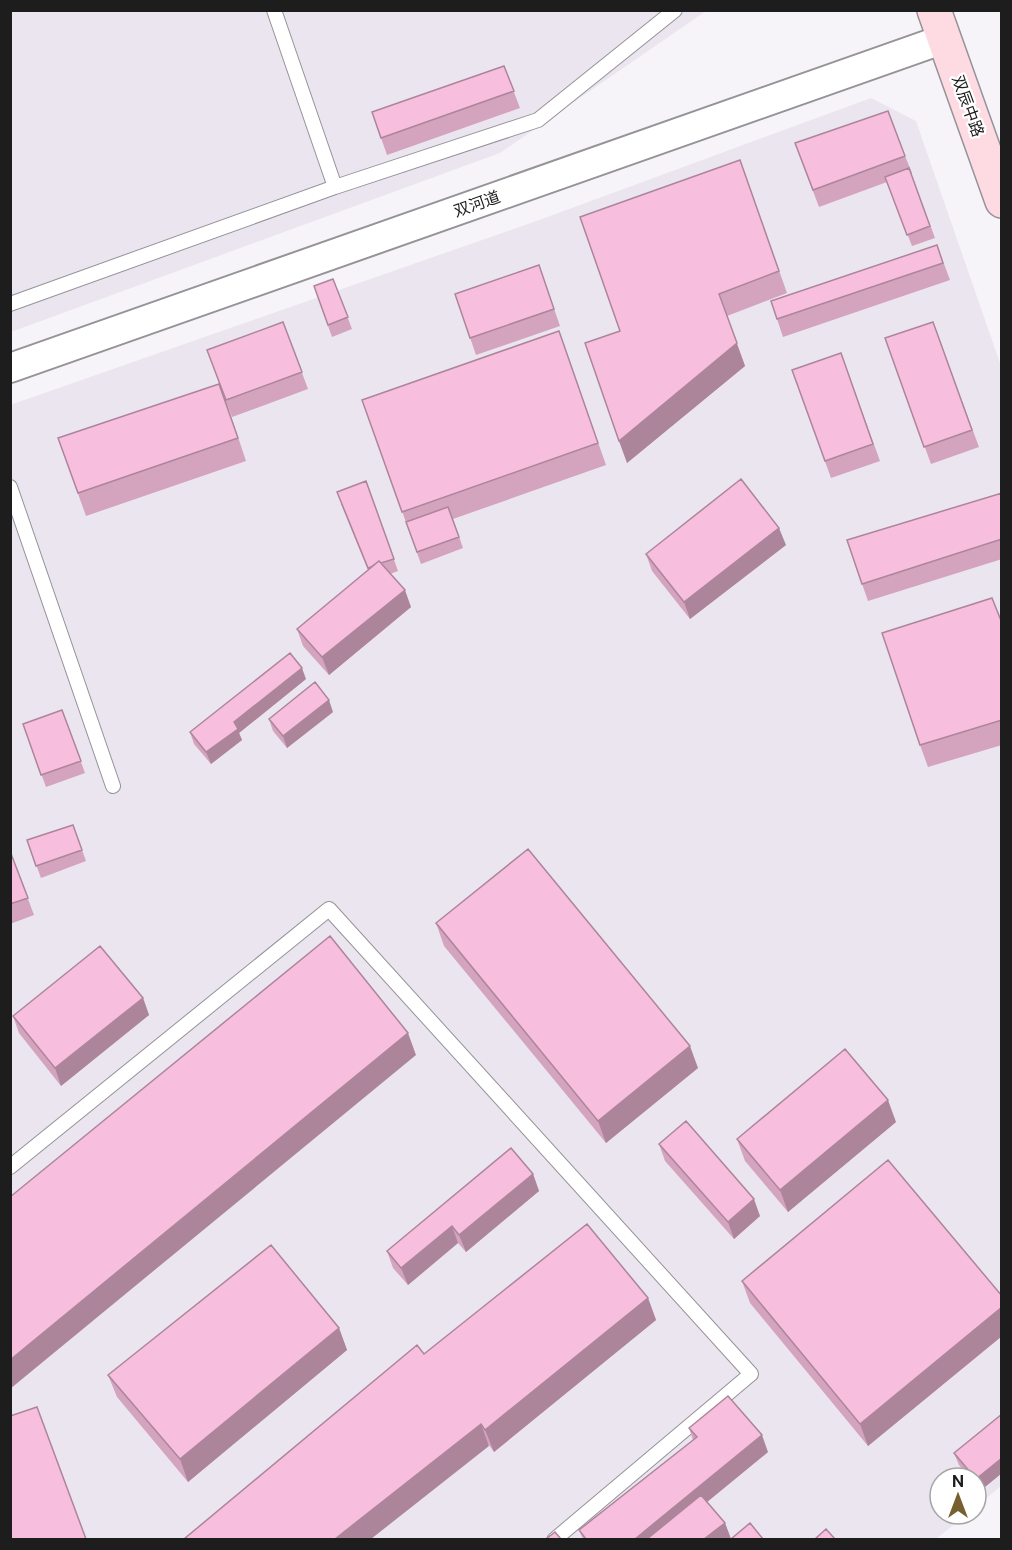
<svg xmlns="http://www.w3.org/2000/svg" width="1012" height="1550" viewBox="0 0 1012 1550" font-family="'Public Sans','Noto Sans SC',sans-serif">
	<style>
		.built { fill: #ebe5f0 }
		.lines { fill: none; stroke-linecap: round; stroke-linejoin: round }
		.lane-casing { stroke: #959397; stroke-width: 16 }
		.street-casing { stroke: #959397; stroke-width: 32 }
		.secondary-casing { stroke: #959397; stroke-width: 36 }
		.lane { stroke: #fff; stroke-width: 14 }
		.street { stroke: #fff; stroke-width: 28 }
		.secondary { stroke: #fedbe2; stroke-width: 33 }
		.wall { fill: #d4a3be }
		.shaded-wall { fill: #ad859b }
		.building { fill: #f7bedd; stroke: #ad859b; stroke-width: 1.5 }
		.labels { text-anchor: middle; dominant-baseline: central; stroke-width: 4.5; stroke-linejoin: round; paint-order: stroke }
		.street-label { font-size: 16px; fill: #1e1d1e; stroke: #fff }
	</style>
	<rect width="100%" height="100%" fill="#f6f4f8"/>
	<!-- built -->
	<path class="built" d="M 11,11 L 706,11 L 500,153 L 11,332 Z
		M 871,98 L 916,121 L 1001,366 L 1001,1486 L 976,1507 L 976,1478 L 940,1478 L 940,1514 L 967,1514 L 936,1539 L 11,1539 L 10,405 L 542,219 Z"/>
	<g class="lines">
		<!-- lane casing -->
		<g class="lane-casing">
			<path id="lane" d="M 274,10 L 335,187
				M 10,304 L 335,187 L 538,120 L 675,10
				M 10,487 L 113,786
				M 10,1167 L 329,909 L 751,1374 L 554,1540"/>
		</g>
		<!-- street casing -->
		<g class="street-casing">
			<path id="street" d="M 10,368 L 944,39"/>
		</g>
		<!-- secondary casing -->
		<g class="secondary-casing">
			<path id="secondary" d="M 934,10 L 1002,201"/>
		</g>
		<!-- lane -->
		<use href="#lane" class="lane"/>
		<!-- street -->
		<use href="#street" class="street"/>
		<!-- secondary -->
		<use href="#secondary" class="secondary"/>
	</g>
	<!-- wall -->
	<path class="wall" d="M 504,66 L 520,108 L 387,155 L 372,112 Z
		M 795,143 L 905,156 L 912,173 L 911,173 L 935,238 L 912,246 L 887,182 L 819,207 Z
		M 740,160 L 787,293 L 727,316 L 745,366 L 627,463 L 620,331 Z
		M 937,245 L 950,280 L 783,337 L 771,301 Z
		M 539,265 L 560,326 L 476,355 L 455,294 Z
		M 333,279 L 352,329 L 332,337 L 314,286 Z
		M 283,322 L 308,389 L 232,417 L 227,404 L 246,461 L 86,516 L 58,438 L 219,384 Z
		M 933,322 L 979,447 L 931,464 L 885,338 Z
		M 559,331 L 606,465 L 453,519 L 463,548 L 421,564 L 362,400 Z
		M 841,353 L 880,461 L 831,478 L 792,370 Z
		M 366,481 L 398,571 L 390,574 L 411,607 L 329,675 L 303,646 L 297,629 L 368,570 L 341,504 Z
		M 1002,493 L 1002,559 L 868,601 L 847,540 Z
		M 786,545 L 690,619 L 652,571 L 646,554 Z
		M 1002,623 L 1002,745 L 928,767 L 920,745 Z
		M 306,679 L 239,733 L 242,740 L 211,764 L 194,744 L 190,732 Z
		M 62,710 L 85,773 L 46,787 L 23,724 Z
		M 333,712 L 287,748 L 273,731 L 269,719 Z
		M 73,825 L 86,861 L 41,878 L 27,840 Z
		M 10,851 L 34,915 L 10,924 Z
		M 436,923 L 698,1068 L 606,1143 L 444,946 Z
		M 143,998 L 149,1015 L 61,1086 L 19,1033 L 13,1016 Z
		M 896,1122 L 788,1212 L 745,1161 L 737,1139 Z
		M 659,1144 L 760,1216 L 734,1239 L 665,1161 Z
		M 533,1174 L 539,1191 L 466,1252 L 458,1243 L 408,1285 L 393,1268 L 387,1251 Z
		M 742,1281 L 1002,1296 L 1002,1336 L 868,1446 L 750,1303 Z
		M 648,1298 L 656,1320 L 494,1452 L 424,1354 Z
		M 339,1328 L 347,1350 L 188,1482 L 117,1397 L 108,1375 Z
		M 1002,1414 L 1002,1473 L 980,1491 L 976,1486 L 976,1478 L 970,1478 L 959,1465 L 954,1453 Z
		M 689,1428 L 768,1452 L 707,1502 L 725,1523 L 731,1539 L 583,1539 L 579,1530 L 693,1440 Z"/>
	<!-- shaded-wall -->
	<path class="shaded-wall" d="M 719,294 L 745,366 L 627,463 L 619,441 Z
		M 779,528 L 786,545 L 690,619 L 684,602 Z
		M 405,590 L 411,607 L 329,675 L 322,657 Z
		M 302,668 L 306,679 L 239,733 L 242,740 L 211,764 L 206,752 L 234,722 Z
		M 329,700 L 333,712 L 287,748 L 283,736 Z
		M 143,998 L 149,1015 L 61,1086 L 55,1068 Z
		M 408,1033 L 416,1055 L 10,1389 L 10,1360 Z
		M 690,1046 L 698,1068 L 606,1143 L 598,1121 Z
		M 888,1100 L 896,1122 L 788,1212 L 780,1190 Z
		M 533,1174 L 539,1191 L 466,1252 L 459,1235 Z
		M 754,1199 L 760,1216 L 734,1239 L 728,1222 Z
		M 452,1226 L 458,1243 L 408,1285 L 401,1268 Z
		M 648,1298 L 656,1320 L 494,1452 L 485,1430 Z
		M 1002,1307 L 1002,1336 L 868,1446 L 860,1424 Z
		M 339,1328 L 347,1350 L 188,1482 L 180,1459 Z
		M 481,1424 L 489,1446 L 371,1539 L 335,1539 Z
		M 762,1435 L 768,1452 L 662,1539 L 635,1539 Z
		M 1002,1458 L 1002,1473 L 980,1491 L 976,1479 Z
		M 725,1523 L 731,1539 L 704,1539 Z"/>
	<!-- building -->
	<path class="building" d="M 504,66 L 514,91 L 381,138 L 372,112 Z
		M 888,111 L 905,156 L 813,190 L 795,143 Z
		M 740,160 L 779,271 L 719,294 L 737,343 L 619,441 L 585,343 L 620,331 L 580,217 Z
		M 909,168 L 930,226 L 907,235 L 885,177 Z
		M 937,245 L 943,263 L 777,319 L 771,301 Z
		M 539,265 L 554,309 L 470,338 L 455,294 Z
		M 333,279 L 348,317 L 328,325 L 314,286 Z
		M 283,322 L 302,372 L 226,400 L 207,350 Z
		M 933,322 L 972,430 L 924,447 L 885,338 Z
		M 559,331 L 598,443 L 402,512 L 362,400 Z
		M 841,353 L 873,444 L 825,461 L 792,370 Z
		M 219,384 L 238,438 L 78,493 L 58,438 Z
		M 741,479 L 779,528 L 684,602 L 646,554 Z
		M 366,481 L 394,559 L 381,563 L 379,561 L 371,567 L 368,568 L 337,492 Z
		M 1002,493 L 1002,539 L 862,584 L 847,540 Z
		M 448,507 L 459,537 L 417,552 L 406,522 Z
		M 379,561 L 405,590 L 322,657 L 297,629 Z
		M 992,598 L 1002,623 L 1002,720 L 920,745 L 882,633 Z
		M 290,653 L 302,668 L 234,722 L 238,729 L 206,752 L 190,732 Z
		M 315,682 L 329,700 L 283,736 L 269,719 Z
		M 62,710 L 81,761 L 41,775 L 23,724 Z
		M 73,825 L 82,850 L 36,866 L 27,840 Z
		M 528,849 L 690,1046 L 598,1121 L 436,923 Z
		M 10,851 L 28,898 L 10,904 Z
		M 330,936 L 408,1033 L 10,1360 L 10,1197 Z
		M 100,946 L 143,998 L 55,1068 L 13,1016 Z
		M 845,1049 L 888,1100 L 780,1190 L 737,1139 Z
		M 686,1121 L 754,1199 L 728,1222 L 659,1144 Z
		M 511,1148 L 533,1174 L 459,1235 L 452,1226 L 401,1268 L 387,1251 Z
		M 888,1160 L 1002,1296 L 1002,1307 L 860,1424 L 742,1281 Z
		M 587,1224 L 648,1298 L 485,1430 L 481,1424 L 335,1539 L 184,1539 L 417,1345 L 424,1354 Z
		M 271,1245 L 339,1328 L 180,1459 L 108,1375 Z
		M 728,1396 L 762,1435 L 635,1539 L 586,1539 L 579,1530 L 697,1437 L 689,1428 Z
		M 37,1407 L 86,1539 L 10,1539 L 10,1416 Z
		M 1002,1414 L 1002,1458 L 976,1479 L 954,1453 Z
		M 701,1495 L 725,1523 L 704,1539 L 647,1539 Z
		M 750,1523 L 763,1539 L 731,1539 Z
		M 826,1529 L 835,1539 L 815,1539 Z
		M 555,1532 L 561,1539 L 546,1539 Z"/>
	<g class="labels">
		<!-- street labels -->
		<g class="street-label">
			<text transform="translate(968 106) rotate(70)">双辰中路</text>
			<text transform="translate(477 204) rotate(-19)">双河道</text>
		</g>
	</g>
	<!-- border -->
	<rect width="1012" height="1550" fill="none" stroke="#1e1d1e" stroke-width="24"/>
	<!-- north arrow -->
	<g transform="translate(958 1496)"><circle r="28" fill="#ffffff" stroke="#a5a5a5" stroke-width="1.5"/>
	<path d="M0-4.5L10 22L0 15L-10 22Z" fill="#775f30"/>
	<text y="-9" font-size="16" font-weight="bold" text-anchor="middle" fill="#1e1d1e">N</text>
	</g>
</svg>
